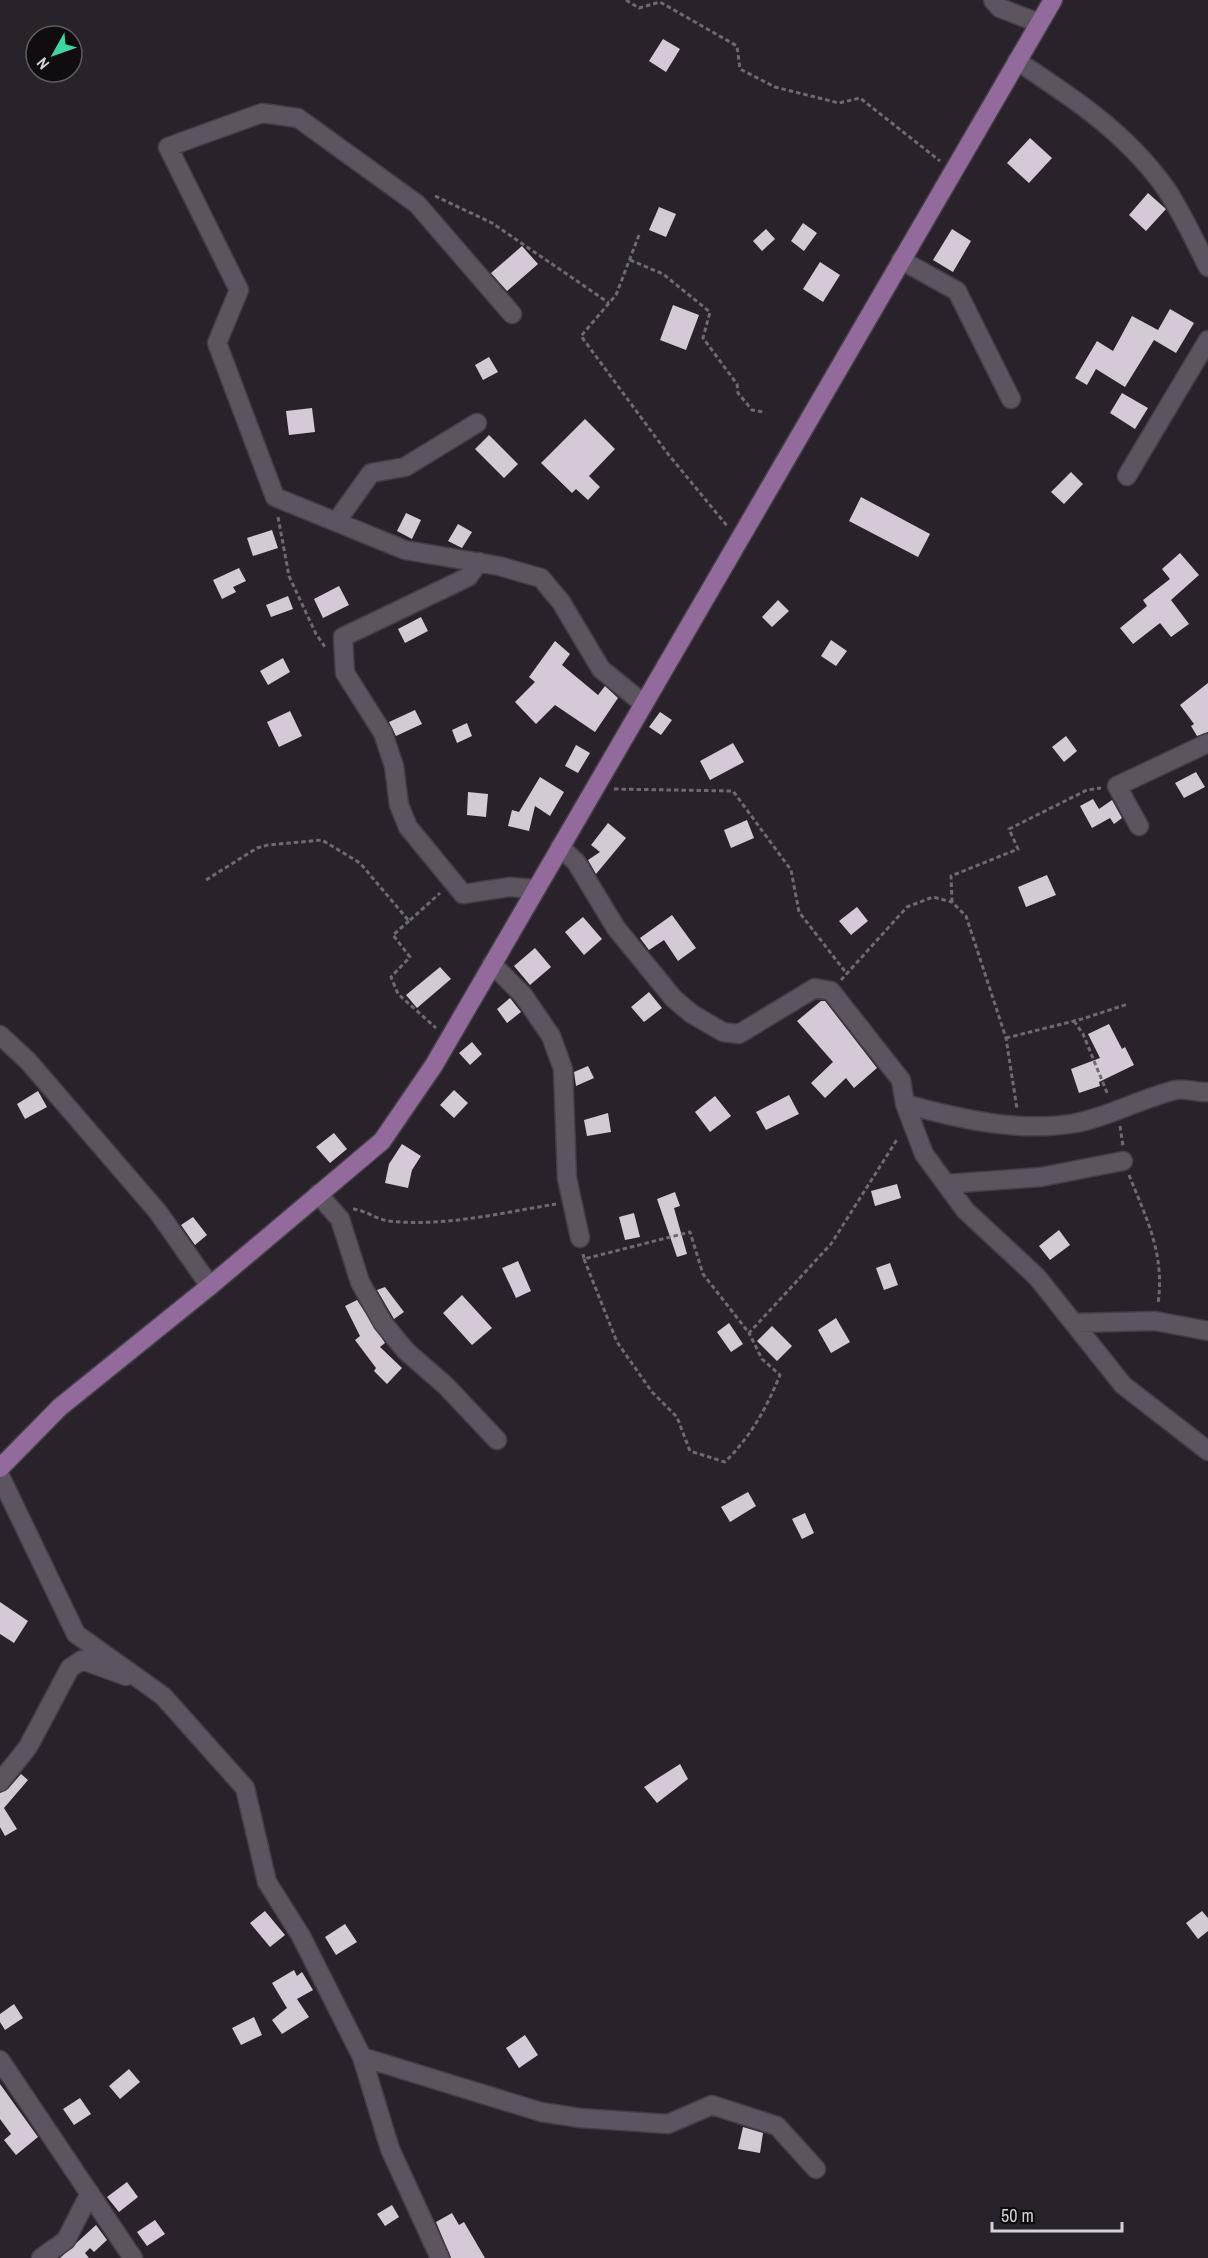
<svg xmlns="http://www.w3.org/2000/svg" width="1208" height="2258" viewBox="0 0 1208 2258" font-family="'Archivo Narrow',sans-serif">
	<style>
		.building { fill: #d4cad6 }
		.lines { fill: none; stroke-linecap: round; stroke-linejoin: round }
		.minor-casing { stroke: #443e46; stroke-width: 21 }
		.major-casing { stroke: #443e46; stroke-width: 21 }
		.path { stroke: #6f6971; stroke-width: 3; stroke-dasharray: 4.5 3; stroke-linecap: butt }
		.minor { stroke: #5c545e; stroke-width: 18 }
		.major { stroke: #926b9c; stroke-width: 18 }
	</style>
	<rect width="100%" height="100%" fill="#29222b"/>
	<!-- building -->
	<path class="building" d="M 663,39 L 680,49 L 666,72 L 649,61 Z
		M 1030,138 L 1052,158 L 1029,183 L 1007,163 Z
		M 1148,193 L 1166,209 L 1146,231 L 1129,215 Z
		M 659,207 L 676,214 L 666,237 L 649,230 Z
		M 803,223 L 817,233 L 804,251 L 791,241 Z
		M 766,229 L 775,239 L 762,251 L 753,241 Z
		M 952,229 L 971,241 L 953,272 L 933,260 Z
		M 522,246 L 538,264 L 507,291 L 491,273 Z
		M 820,262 L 840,275 L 823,302 L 803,289 Z
		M 673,305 L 699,315 L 686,350 L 660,340 Z
		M 1170,309 L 1194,323 L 1176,353 L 1154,340 L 1125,387 L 1096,369 L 1087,385 L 1075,378 L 1097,341 L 1113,351 L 1132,316 L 1158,330 Z
		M 489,357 L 498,372 L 483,380 L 475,365 Z
		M 1122,393 L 1148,408 L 1135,429 L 1110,413 Z
		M 312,408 L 315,432 L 289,435 L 286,411 Z
		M 585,419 L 615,449 L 589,476 L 600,487 L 588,500 L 576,489 L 572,493 L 541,463 Z
		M 489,435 L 518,464 L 504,478 L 475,449 Z
		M 1071,472 L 1083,484 L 1064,504 L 1051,492 Z
		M 861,497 L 930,534 L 918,557 L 849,521 Z
		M 406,513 L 421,520 L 412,539 L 397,531 Z
		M 458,524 L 472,532 L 462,548 L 448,541 Z
		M 272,530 L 278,548 L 253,556 L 247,538 Z
		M 1180,553 L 1199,575 L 1171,600 L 1189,624 L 1171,637 L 1160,623 L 1133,644 L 1120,628 L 1147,606 L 1143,600 L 1170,579 L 1162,569 Z
		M 239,568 L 246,581 L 233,587 L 236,592 L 222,599 L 213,580 Z
		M 339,586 L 349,605 L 323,618 L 314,599 Z
		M 288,596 L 293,609 L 271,617 L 266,605 Z
		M 778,600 L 789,611 L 772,627 L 762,617 Z
		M 421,617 L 428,631 L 405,643 L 398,629 Z
		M 831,640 L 847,651 L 836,666 L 821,656 Z
		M 555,641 L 570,654 L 562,665 L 598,695 L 605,686 L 618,698 L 595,732 L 555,705 L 536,724 L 515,702 L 535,682 L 529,677 Z
		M 283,658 L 290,672 L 268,685 L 260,671 Z
		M 1208,683 L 1208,732 L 1197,736 L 1191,726 L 1194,724 L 1180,705 Z
		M 415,710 L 422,724 L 396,736 L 389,722 Z
		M 290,711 L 302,736 L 279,747 L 267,722 Z
		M 660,712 L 672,720 L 661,735 L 649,727 Z
		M 467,723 L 472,736 L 457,743 L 452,730 Z
		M 1066,736 L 1077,751 L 1064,762 L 1052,747 Z
		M 733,743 L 744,762 L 710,780 L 700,761 Z
		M 576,745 L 590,753 L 578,773 L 565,766 Z
		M 1196,772 L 1205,787 L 1184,798 L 1175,783 Z
		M 540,777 L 564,792 L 550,816 L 535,806 L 529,831 L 508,826 L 512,810 L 519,812 Z
		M 468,792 L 488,794 L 486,817 L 467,815 Z
		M 1093,799 L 1099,809 L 1112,800 L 1122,818 L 1114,824 L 1110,818 L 1092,828 L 1080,806 Z
		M 747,820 L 754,838 L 731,848 L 724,830 Z
		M 608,823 L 626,838 L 596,874 L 588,860 L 600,852 L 591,845 Z
		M 1047,875 L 1056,895 L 1026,907 L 1018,887 Z
		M 857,907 L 868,921 L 851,935 L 839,921 Z
		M 672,915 L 696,948 L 678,961 L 664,940 L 649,950 L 640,938 Z
		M 583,917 L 602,939 L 584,955 L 565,932 Z
		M 535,948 L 551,967 L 530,985 L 514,966 Z
		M 440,967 L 451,979 L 417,1008 L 406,995 Z
		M 649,992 L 662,1008 L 644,1022 L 631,1007 Z
		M 510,998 L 521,1012 L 507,1023 L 497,1009 Z
		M 821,1001 L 825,1001 L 877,1068 L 854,1088 L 846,1078 L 825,1098 L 811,1083 L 833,1062 L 797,1021 Z
		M 1109,1024 L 1122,1049 L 1125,1047 L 1134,1065 L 1099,1082 L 1100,1086 L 1079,1093 L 1071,1069 L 1100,1058 L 1088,1034 Z
		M 472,1042 L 482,1054 L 470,1065 L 459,1053 Z
		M 588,1066 L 594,1078 L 576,1086 L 574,1072 Z
		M 454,1090 L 468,1103 L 454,1118 L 440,1105 Z
		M 38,1091 L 47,1107 L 25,1119 L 17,1104 Z
		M 789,1095 L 799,1114 L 766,1130 L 756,1112 Z
		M 715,1096 L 731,1116 L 710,1132 L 695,1112 Z
		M 608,1113 L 611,1132 L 587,1136 L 584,1120 Z
		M 334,1133 L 347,1149 L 330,1163 L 316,1147 Z
		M 402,1144 L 421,1156 L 412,1170 L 408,1188 L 385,1183 L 389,1164 Z
		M 897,1184 L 901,1198 L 875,1206 L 871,1191 Z
		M 675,1192 L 680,1206 L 674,1208 L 687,1254 L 677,1257 L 657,1199 Z
		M 634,1213 L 640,1237 L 625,1240 L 619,1217 Z
		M 193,1217 L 207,1235 L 195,1245 L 181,1225 Z
		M 1059,1230 L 1070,1245 L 1050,1260 L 1039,1246 Z
		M 518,1261 L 531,1291 L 516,1298 L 502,1268 Z
		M 890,1263 L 898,1285 L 884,1290 L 876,1268 Z
		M 385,1287 L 404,1312 L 394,1319 L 377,1290 Z
		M 462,1295 L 492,1328 L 472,1345 L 443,1313 Z
		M 357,1300 L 385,1343 L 380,1347 L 402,1368 L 387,1384 L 374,1371 L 376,1368 L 355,1340 L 360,1336 L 345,1306 Z
		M 836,1318 L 850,1342 L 831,1353 L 818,1330 Z
		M 729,1323 L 743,1344 L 731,1352 L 717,1332 Z
		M 772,1326 L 792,1346 L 777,1361 L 757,1341 Z
		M 748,1492 L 756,1506 L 730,1522 L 721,1507 Z
		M 805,1513 L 814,1533 L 802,1539 L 792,1519 Z
		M 0,1602 L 28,1621 L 14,1643 L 0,1634 Z
		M 680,1764 L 688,1779 L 657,1803 L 644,1787 Z
		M 21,1774 L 28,1780 L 4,1808 L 17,1829 L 5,1836 L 0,1827 L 0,1793 L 8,1789 Z
		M 265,1911 L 285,1935 L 270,1947 L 250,1923 Z
		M 1202,1911 L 1208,1918 L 1208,1931 L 1198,1939 L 1186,1923 Z
		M 345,1924 L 357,1942 L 336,1955 L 325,1937 Z
		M 294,1970 L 297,1976 L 302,1972 L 313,1990 L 297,1999 L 309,2017 L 282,2034 L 272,2020 L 287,2008 L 272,1983 Z
		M 14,2004 L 23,2018 L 5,2030 L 0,2022 L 0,2014 Z
		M 254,2017 L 262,2035 L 241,2045 L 232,2028 Z
		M 525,2035 L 538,2055 L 519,2068 L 506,2048 Z
		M 129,2069 L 140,2082 L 120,2099 L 109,2086 Z
		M 0,2084 L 38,2137 L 16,2155 L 4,2140 L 11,2134 L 0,2119 Z
		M 80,2098 L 91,2114 L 74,2125 L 63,2109 Z
		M 743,2127 L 763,2133 L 760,2153 L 738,2149 Z
		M 127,2182 L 138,2197 L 119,2212 L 107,2197 Z
		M 392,2205 L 399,2217 L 385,2226 L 377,2214 Z
		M 452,2213 L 459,2225 L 464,2222 L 485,2258 L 451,2258 L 436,2222 Z
		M 155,2220 L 165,2234 L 147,2246 L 137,2232 Z
		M 96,2225 L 107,2240 L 94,2252 L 90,2248 L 85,2253 L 89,2258 L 60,2258 Z"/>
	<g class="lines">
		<!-- minor casing -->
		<g class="minor-casing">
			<path id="minor" d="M 993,0 L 1000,8 L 1039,23
				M 1017,61 C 1072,97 1125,132 1164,186 C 1181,210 1194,240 1208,267
				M 901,260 L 957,291 L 1011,399
				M 512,314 L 417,204 L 298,118 L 262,113 L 168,147 L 239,290 L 217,343 L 275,497 L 405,550 L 499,566 L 541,578 L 561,602 L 601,669 L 644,704
				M 1127,476 L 1208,340
				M 336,522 L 371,473 L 405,467 L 477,423
				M 479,562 L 468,577 L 343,637 L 345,673 L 383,733 L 394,766 L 399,805 L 408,827 L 463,894 L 510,887 L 536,889
				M 1139,826 L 1117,786 L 1208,743
				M 560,847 L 576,862 L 616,928 L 674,999 L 692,1014 L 723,1032 L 739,1034 L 815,988 L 831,991 L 901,1080 L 905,1104 L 924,1154 L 965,1210 L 1037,1277 L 1123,1385 L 1208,1451
				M 492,964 L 523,995 L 551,1036 L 563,1069 L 567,1178 L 580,1238
				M 0,1035 L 28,1061 L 158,1212 L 210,1286
				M 905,1104 C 960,1119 1019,1133 1076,1123 C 1111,1116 1142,1098 1176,1090 C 1186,1088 1198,1093 1208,1092
				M 946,1184 L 1041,1177 L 1123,1161
				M 318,1194 L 340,1219 L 360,1282 L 383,1323 L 406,1351 L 446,1386 L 497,1440
				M 1075,1323 L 1155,1321 L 1208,1331
				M 0,1476 L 76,1634 L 163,1696 L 245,1788 L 267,1882 L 301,1936 L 362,2057 L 390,2149 L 440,2258
				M 0,1782 L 28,1747 L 70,1668 L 82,1660 L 126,1676
				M 362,2057 L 541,2112 L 580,2118 L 668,2124 L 712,2105 L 777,2126 L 816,2169
				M 0,2060 L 133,2258
				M 41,2258 L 66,2240 L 90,2193"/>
		</g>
		<!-- major casing -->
		<g class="major-casing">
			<path id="major" d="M 0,1468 L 60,1407 L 210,1286 L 382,1141 L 434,1065 L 1053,0"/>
		</g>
		<!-- path -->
		<path class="path" d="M 626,0 L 639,8 L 660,2 L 737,46 L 740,69 L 775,87 L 839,103 L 860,98 L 940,161
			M 435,196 L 492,223 L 609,303
			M 639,235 L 616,295 L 581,336 L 668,454 L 728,527
			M 630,260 L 663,274 L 710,312 L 703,338 L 737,384 L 738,393 L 752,410 L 763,412
			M 278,517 L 289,576 L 316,634 L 325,647
			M 614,789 L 733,791 L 791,870 L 799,912 L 847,974
			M 206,880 L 257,848 L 268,845 L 322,840 L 360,863 L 409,921 L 440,893
			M 952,902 L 951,876 L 1018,849 L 1009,829 L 1087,790 L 1101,788
			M 409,921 L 393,935 L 410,957 L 391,977 L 398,994 L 436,1028
			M 841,980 L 907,907 L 933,897 L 952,902 L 966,916 L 1006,1038 L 1017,1109
			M 1074,1021 L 1083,1034 L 1108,1095
			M 1006,1038 L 1082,1019 L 1128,1004
			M 1120,1126 L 1123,1146
			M 1129,1175 C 1147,1220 1165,1254 1158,1304
			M 353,1209 C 365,1210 376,1219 388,1221 C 445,1227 500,1213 556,1204
			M 583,1254 L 584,1259 L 690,1232 L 703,1274 L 749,1333 L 831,1244 L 898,1138
			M 584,1259 L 617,1342 L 652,1392 L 677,1417 L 690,1451 L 725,1462 C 751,1436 766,1409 780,1375 L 762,1359 L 749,1333"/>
		<!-- minor -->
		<use href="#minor" class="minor"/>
		<!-- major -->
		<use href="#major" class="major"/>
	</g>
	<!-- north arrow -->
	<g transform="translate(54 54) rotate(230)"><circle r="28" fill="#100c10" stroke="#5f5b60" stroke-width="1.5"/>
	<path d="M0-4.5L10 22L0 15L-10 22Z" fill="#40d4a1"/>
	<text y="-9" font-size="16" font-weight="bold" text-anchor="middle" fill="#d6d1d7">N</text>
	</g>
	<!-- scale -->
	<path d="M992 2222v9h130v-9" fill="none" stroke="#d6d1d7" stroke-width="3"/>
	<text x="1001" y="2222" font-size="18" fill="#d6d1d7" stroke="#100c10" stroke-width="4.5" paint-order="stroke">50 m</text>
</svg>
